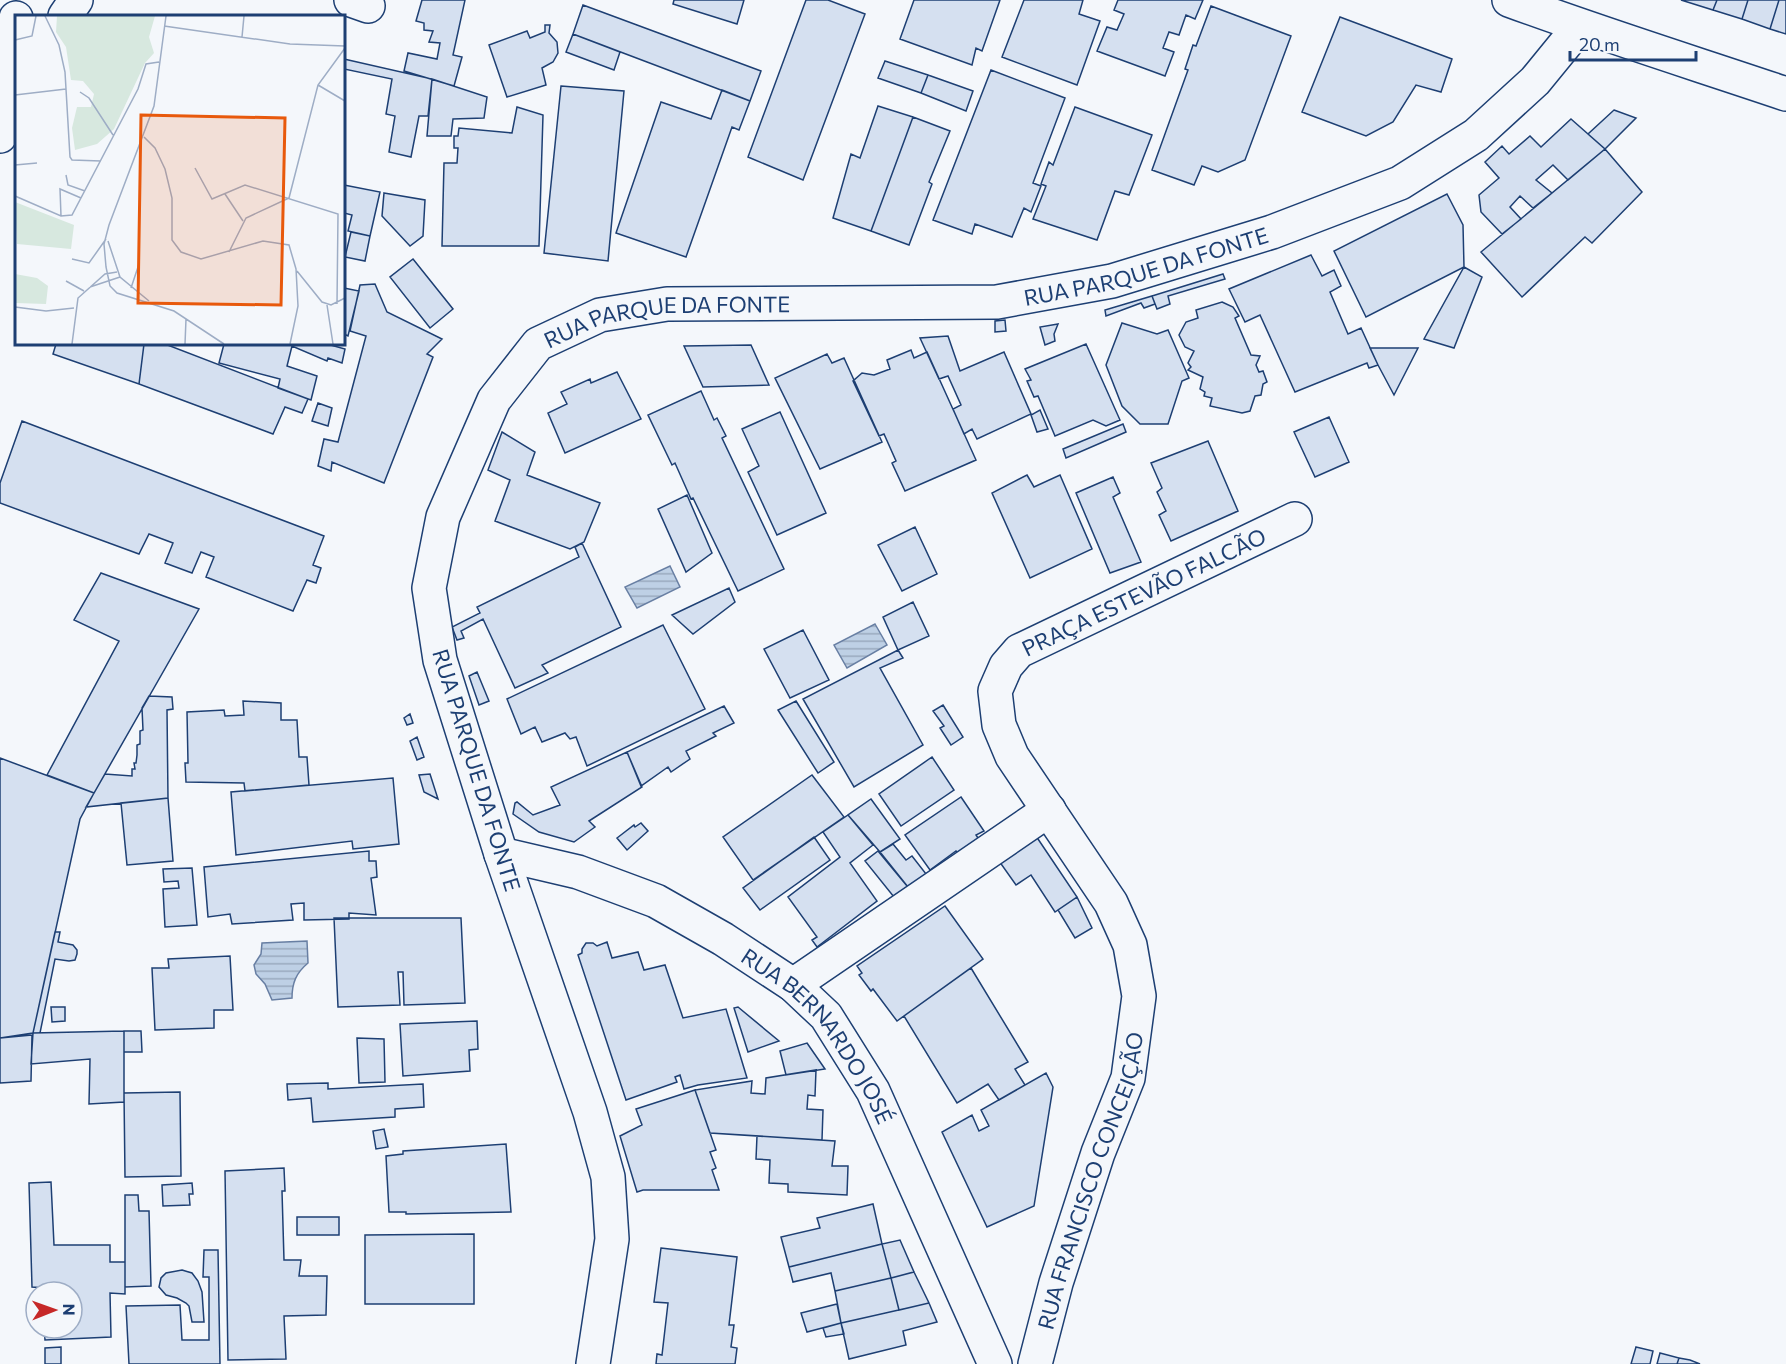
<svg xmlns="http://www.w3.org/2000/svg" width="1786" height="1364" viewBox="0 0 1786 1364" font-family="Commissioner,sans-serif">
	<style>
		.water { fill: url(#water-rules); stroke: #687fa3; stroke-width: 1.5 }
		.building { fill: #d5e0f0; stroke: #1d3f73; stroke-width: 1.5 }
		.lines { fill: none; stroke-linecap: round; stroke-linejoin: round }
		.minor-casing { stroke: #1d3f73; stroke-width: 36 }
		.major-casing { stroke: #1d3f73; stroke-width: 36 }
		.minor { stroke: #f4f7fb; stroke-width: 33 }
		.major { stroke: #f4f7fb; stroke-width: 33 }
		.labels { text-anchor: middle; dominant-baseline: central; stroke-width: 4.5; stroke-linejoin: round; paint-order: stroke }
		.street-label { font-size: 22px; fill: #1d3f73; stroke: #f4f7fb }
		.inset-road { fill: none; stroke: #9eadc5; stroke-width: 1.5 }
		.view { fill: #e8590c; fill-opacity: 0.15; stroke: #e8590c; stroke-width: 3 }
		.inset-edge { fill: none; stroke: #1d3f73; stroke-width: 3 }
	</style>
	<defs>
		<pattern id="water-rules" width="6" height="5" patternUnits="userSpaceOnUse" patternTransform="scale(1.5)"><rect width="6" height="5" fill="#bed0e5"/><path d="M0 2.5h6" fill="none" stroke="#9aaabe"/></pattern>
	</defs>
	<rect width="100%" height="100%" fill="#f4f7fb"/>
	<!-- water -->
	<path class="water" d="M 670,566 L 680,587 L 637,608 L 625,587 Z
		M 875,624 L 887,645 L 847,668 L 834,645 Z
		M 307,941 L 308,963 C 296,973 292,983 292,998 L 272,1000 L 265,984 L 256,974 L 254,965 L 261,954 L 262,943 Z"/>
	<!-- building -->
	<path class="building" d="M 422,0 L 465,0 L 453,55 L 462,57 L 454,86 L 404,71 L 408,53 L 437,59 L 440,43 L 429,42 L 433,31 L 424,30 L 424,23 L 416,21 Z
		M 674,0 L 744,0 L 737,24 L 673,4 Z
		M 806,0 L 828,0 L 865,14 L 803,180 L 748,157 Z
		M 914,0 L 1000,0 L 982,51 L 976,48 L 972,65 L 900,39 Z
		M 1024,0 L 1083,0 L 1079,14 L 1100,21 L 1077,85 L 1002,57 Z
		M 1118,0 L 1203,0 L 1195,19 L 1186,15 L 1179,35 L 1169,32 L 1163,48 L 1174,52 L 1165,76 L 1097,51 L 1107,27 L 1117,30 L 1124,14 L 1114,10 Z
		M 1681,0 L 1717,0 L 1713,10 Z
		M 1717,0 L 1748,0 L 1742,19 L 1713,10 Z
		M 1748,0 L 1779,0 L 1770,29 L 1742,19 Z
		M 1779,0 L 1786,0 L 1786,34 L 1770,29 Z
		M 583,5 L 761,71 L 750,101 L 573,34 Z
		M 1211,6 L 1291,36 L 1245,160 L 1218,172 L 1202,166 L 1194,185 L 1152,170 L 1188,70 L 1185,69 L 1193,45 L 1196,46 Z
		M 1340,17 L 1452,59 L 1441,92 L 1416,85 L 1393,122 L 1366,136 L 1302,112 Z
		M 545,25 L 550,25 L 549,33 L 557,42 L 558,53 L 553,62 L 542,68 L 546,85 L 507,97 L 489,45 L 527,31 L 530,38 L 545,32 Z
		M 573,34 L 620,52 L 614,70 L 566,52 Z
		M 344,59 L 432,79 L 428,116 L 419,116 L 411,157 L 389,152 L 395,116 L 386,114 L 392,79 L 344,69 Z
		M 885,61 L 928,75 L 921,93 L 878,78 Z
		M 991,70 L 1065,98 L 1033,183 L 1041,186 L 1031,212 L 1024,208 L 1012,237 L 975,224 L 972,234 L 933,220 Z
		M 928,75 L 973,91 L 966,111 L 921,93 Z
		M 432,79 L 487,97 L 484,118 L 453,119 L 451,136 L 427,136 Z
		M 561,86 L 624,91 L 608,261 L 544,253 Z
		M 722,90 L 750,101 L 739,130 L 732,127 L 686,257 L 616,233 L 661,102 L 711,119 Z
		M 878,106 L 913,117 L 871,231 L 833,218 L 851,154 L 860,158 Z
		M 517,107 L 543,115 L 539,246 L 442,246 L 444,163 L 457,163 L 458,148 L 454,148 L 454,136 L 458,136 L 459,128 L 512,133 Z
		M 1075,107 L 1152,135 L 1129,195 L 1115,191 L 1097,240 L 1033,219 L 1046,186 L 1041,184 L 1049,162 L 1053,165 Z
		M 1614,110 L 1636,118 L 1605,149 L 1588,134 Z
		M 913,117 L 950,131 L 929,182 L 932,184 L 909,245 L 871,231 Z
		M 1571,119 L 1605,149 L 1568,180 L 1553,165 L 1536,180 L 1552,193 L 1533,208 L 1520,196 L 1510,207 L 1521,219 L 1502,234 L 1481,212 L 1479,195 L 1499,178 L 1485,162 L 1502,146 L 1509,154 L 1530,136 L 1541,147 Z
		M 1605,149 L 1642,192 L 1592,243 L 1585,237 L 1522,297 L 1481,252 Z
		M 344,185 L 380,192 L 370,236 L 348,231 L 352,215 L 344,213 Z
		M 384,193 L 425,200 L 423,236 L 410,246 L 382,216 Z
		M 1447,194 L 1463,225 L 1464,267 L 1366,317 L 1334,251 Z
		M 351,232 L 370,236 L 365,261 L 345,257 Z
		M 1311,255 L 1322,276 L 1334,270 L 1341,286 L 1330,292 L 1348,334 L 1361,328 L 1378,365 L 1369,368 L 1367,363 L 1295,392 L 1260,315 L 1245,322 L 1229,289 Z
		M 413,259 L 453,309 L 430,328 L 390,277 Z
		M 1464,267 L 1482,277 L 1454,348 L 1424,339 Z
		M 1223,274 L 1225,279 L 1168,296 L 1170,304 L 1157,309 L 1152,296 Z
		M 375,284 L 387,312 L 442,339 L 427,354 L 433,357 L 384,483 L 332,462 L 331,471 L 318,466 L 324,439 L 338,442 L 366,336 L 350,331 L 360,285 Z
		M 344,288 L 359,291 L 348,336 L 344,334 Z
		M 1152,296 L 1155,304 L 1144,308 L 1141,303 L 1106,316 L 1105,310 Z
		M 1222,302 L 1233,307 L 1239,316 L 1235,318 L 1251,355 L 1260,356 L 1256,365 L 1259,372 L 1263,371 L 1267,382 L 1263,384 L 1261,395 L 1255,396 L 1250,411 L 1242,413 L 1210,406 L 1212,398 L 1204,396 L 1205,392 L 1200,389 L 1203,377 L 1188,370 L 1191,367 L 1188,363 L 1194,351 L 1185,347 L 1179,335 L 1186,322 L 1198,318 L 1196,310 Z
		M 1005,320 L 1006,331 L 995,332 L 995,321 Z
		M 1122,323 L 1157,334 L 1168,330 L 1189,378 L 1182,381 L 1168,424 L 1140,424 L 1122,406 L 1106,365 Z
		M 1058,324 L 1054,334 L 1055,341 L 1045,345 L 1040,327 Z
		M 948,336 L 960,371 L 1004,352 L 1031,414 L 977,439 L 972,429 L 964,434 L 953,409 L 961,405 L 948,376 L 939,379 L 920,338 Z
		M 56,344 L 144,344 L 139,384 L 53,354 Z
		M 144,344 L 165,344 L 308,399 L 302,413 L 285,407 L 273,434 L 139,384 Z
		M 224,344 L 327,344 L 345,349 L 342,363 L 328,358 L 327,361 L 292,346 L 287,366 L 317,376 L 311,400 L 278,388 L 280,379 L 219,363 Z
		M 1086,344 L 1120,420 L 1106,426 L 1093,420 L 1055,436 L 1038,396 L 1034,397 L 1027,381 L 1031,380 L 1025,369 Z
		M 751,345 L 769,385 L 703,387 L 684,346 Z
		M 1370,348 L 1418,348 L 1394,395 L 1378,365 Z
		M 911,350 L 914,358 L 927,352 L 976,460 L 905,491 L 892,463 L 896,461 L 884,434 L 879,436 L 853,381 L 862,373 L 874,375 L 890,369 L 887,360 Z
		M 827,354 L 832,363 L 844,358 L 882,442 L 820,469 L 775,378 Z
		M 617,372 L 641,419 L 565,453 L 548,413 L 567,404 L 561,392 L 590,379 L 591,383 Z
		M 701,391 L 714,420 L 717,418 L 726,436 L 722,438 L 784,569 L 738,591 L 693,498 L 691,499 L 675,463 L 672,465 L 648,415 Z
		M 318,403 L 332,408 L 328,426 L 312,421 Z
		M 1040,410 L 1048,429 L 1037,432 L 1031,415 Z
		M 780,412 L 826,513 L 777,535 L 748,472 L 759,466 L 742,429 Z
		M 1329,417 L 1349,462 L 1315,477 L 1294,432 Z
		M 22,421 L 324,536 L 313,565 L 321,568 L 316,583 L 307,580 L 293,611 L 206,577 L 214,557 L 201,552 L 192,573 L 165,563 L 173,543 L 149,534 L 139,554 L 0,503 L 0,483 Z
		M 1123,424 L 1126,432 L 1066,458 L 1063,449 Z
		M 502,432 L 535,452 L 527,475 L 600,503 L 584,542 L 570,549 L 495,521 L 510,480 L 488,470 Z
		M 1208,441 L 1238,511 L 1171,541 L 1159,515 L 1166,511 L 1157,492 L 1162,488 L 1151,463 Z
		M 1027,475 L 1034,487 L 1060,475 L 1092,549 L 1030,578 L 992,493 Z
		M 1113,477 L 1120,493 L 1113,497 L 1141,562 L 1110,573 L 1076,493 Z
		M 687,495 L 712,553 L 686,572 L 658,509 Z
		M 915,527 L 937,574 L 902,591 L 878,545 Z
		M 582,543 L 621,627 L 542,665 L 548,673 L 515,688 L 483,619 L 461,631 L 464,638 L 457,640 L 452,627 L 480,613 L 477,607 L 579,557 L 575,547 Z
		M 101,573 L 199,609 L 94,793 L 47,775 L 119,641 L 74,620 Z
		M 729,588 L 735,602 L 693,634 L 672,615 Z
		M 913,602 L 929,636 L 898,650 L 883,617 Z
		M 663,625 L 705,709 L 587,766 L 576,737 L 570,739 L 565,733 L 542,742 L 535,727 L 521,734 L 507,699 Z
		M 803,630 L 829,680 L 790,698 L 764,649 Z
		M 898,650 L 903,658 L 880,668 L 923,745 L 854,787 L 803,699 Z
		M 477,672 L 489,701 L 479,705 L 469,676 Z
		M 149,696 L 172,697 L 173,709 L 167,710 L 168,798 L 86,807 L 105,774 L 132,776 L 132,769 L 135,769 L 134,763 L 136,763 L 137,755 L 137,745 L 140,744 L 140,731 L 143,730 L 142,708 Z
		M 243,701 L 281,703 L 281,720 L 297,720 L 299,757 L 307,757 L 309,785 L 245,791 L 244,783 L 186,782 L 185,763 L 188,763 L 187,712 L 224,710 L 225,716 L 244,715 Z
		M 796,701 L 834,762 L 818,773 L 778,710 Z
		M 943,705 L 963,737 L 951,745 L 940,728 L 944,726 L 933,711 Z
		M 724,706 L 734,723 L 713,733 L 716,736 L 686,751 L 690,759 L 671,772 L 668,767 L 641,786 L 627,752 Z
		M 410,714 L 413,723 L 407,725 L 404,718 Z
		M 417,737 L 424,757 L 417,760 L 410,741 Z
		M 627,752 L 642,787 L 589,821 L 595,827 L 574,842 L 539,832 L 513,814 L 515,803 L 517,802 L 533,815 L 560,805 L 551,787 Z
		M 932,757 L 954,790 L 901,826 L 879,794 Z
		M 0,758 L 94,793 L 80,819 L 33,1033 L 0,1038 Z
		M 430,774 L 438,799 L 424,792 L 419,775 Z
		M 812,775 L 844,817 L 753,880 L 723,837 Z
		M 393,778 L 399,844 L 353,849 L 352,841 L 236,855 L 231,792 Z
		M 961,797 L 984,831 L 976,835 L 982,844 L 962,857 L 956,851 L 930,870 L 905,835 Z
		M 168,798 L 173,861 L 127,865 L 121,803 Z
		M 871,799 L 900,839 L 880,852 L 848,815 Z
		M 848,815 L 873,845 L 850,863 L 877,901 L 817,947 L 812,940 L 817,937 L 788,897 L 840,857 L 823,832 Z
		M 641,823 L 648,831 L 627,850 L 617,838 L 634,825 L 635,827 Z
		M 1036,836 L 1077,897 L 1055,912 L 1031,875 L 1016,885 L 999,861 Z
		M 814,837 L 830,860 L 760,910 L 743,888 Z
		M 893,844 L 906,860 L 912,856 L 930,879 L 912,892 L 880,852 Z
		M 369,851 L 369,861 L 376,861 L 377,877 L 371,878 L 376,915 L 349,913 L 349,919 L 304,920 L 304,903 L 291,904 L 293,920 L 232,924 L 230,914 L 208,917 L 204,867 Z
		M 878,851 L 912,892 L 898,902 L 865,861 Z
		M 192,868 L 197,925 L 165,927 L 163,889 L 179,888 L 178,881 L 164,882 L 163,869 Z
		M 1077,897 L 1092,928 L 1075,938 L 1058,910 Z
		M 945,906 L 983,959 L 897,1021 L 873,989 L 871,991 L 859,975 L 862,973 L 857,966 Z
		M 334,918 L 461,918 L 465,1003 L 404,1005 L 403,972 L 398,972 L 400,1005 L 338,1007 Z
		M 55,932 L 60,932 L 58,942 L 73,945 L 77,950 L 77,954 L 75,960 L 69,961 L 55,959 L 40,1033 L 33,1033 Z
		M 607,942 L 612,958 L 638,952 L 644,970 L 665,965 L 683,1018 L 726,1009 L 747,1078 L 698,1085 L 684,1089 L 680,1075 L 675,1077 L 677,1082 L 626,1100 L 578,955 L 582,953 L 582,949 L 586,943 L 593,943 L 597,946 Z
		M 230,956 L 233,1010 L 214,1010 L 214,1028 L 155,1030 L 152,968 L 169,968 L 168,959 Z
		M 971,968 L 1028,1062 L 1015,1069 L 1025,1085 L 999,1100 L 988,1084 L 957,1103 L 904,1016 Z
		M 51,1007 L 65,1007 L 65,1021 L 52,1022 Z
		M 738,1007 L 779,1041 L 748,1052 L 734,1008 Z
		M 477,1021 L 478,1049 L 469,1050 L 470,1071 L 403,1076 L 400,1024 Z
		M 124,1031 L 124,1102 L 89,1104 L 90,1059 L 31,1064 L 33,1033 Z
		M 124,1031 L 141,1031 L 142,1052 L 124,1052 Z
		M 32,1035 L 31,1081 L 0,1083 L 0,1038 Z
		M 357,1038 L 384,1039 L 385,1082 L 359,1083 Z
		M 807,1043 L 825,1069 L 786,1075 L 780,1051 Z
		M 816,1070 L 815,1096 L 808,1095 L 807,1109 L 823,1110 L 822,1140 L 710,1133 L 695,1090 L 752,1081 L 751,1093 L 765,1094 L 766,1078 Z
		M 1046,1073 L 1053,1087 L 1034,1206 L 987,1227 L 942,1132 L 972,1115 L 979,1131 L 989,1126 L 981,1110 Z
		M 328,1083 L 328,1089 L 423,1084 L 424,1107 L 395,1109 L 395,1117 L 313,1122 L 311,1098 L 288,1100 L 287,1084 Z
		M 695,1090 L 716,1150 L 710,1152 L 716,1168 L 712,1170 L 719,1190 L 643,1190 L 637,1192 L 620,1136 L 642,1125 L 636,1109 Z
		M 180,1092 L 181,1176 L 125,1177 L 124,1093 Z
		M 384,1129 L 388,1147 L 376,1149 L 373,1131 Z
		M 757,1136 L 835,1141 L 832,1166 L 848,1166 L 847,1195 L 788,1192 L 788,1184 L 769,1183 L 770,1160 L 756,1159 Z
		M 506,1144 L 511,1212 L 406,1214 L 406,1212 L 389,1212 L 386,1156 L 403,1154 L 403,1151 Z
		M 284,1168 L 285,1191 L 282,1191 L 284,1260 L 301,1260 L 299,1276 L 327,1276 L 326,1315 L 284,1316 L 286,1359 L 228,1360 L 225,1171 Z
		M 51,1182 L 54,1245 L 110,1245 L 110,1262 L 125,1262 L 125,1294 L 110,1293 L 111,1337 L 45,1340 L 44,1328 L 72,1328 L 72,1292 L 44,1292 L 44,1288 L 32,1287 L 29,1183 Z
		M 192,1183 L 193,1194 L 189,1194 L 190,1205 L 163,1206 L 162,1185 Z
		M 125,1195 L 138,1195 L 139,1211 L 149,1211 L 151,1286 L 125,1287 Z
		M 873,1204 L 882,1244 L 789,1267 L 781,1237 L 820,1228 L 817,1218 Z
		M 297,1217 L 339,1217 L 339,1235 L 297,1235 Z
		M 474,1234 L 474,1304 L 365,1304 L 365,1235 Z
		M 900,1240 L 914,1272 L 891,1278 L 882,1244 Z
		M 882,1244 L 891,1278 L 835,1291 L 831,1273 L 793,1282 L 789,1267 Z
		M 661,1248 L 737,1257 L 729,1325 L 734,1325 L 731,1347 L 737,1348 L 735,1364 L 656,1364 L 657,1354 L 662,1355 L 668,1303 L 654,1302 Z
		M 204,1250 L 218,1250 L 220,1364 L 129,1364 L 126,1306 L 180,1305 L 182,1340 L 209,1340 L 209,1277 L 203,1277 Z
		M 182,1270 L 192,1273 L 198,1281 L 202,1292 L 204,1322 L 192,1322 L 189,1306 L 186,1303 L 177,1298 L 166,1295 L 159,1287 L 161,1278 L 166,1273 Z
		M 914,1272 L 929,1303 L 899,1310 L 891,1278 Z
		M 891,1278 L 899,1310 L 841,1323 L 835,1291 Z
		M 929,1303 L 937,1322 L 903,1331 L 906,1345 L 849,1359 L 841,1323 Z
		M 837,1304 L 841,1323 L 807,1332 L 801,1313 Z
		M 841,1323 L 844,1334 L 826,1337 L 823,1328 Z
		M 61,1347 L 61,1364 L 45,1364 L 45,1348 Z
		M 1636,1347 L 1653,1351 L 1650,1364 L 1631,1364 Z
		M 1660,1353 L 1679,1358 L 1677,1364 L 1657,1364 Z
		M 1679,1358 L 1690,1360 L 1700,1364 L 1677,1364 Z"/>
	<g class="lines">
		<!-- minor casing -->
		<g class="minor-casing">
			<g id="minor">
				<path d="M 351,0 L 368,6"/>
				<path id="s1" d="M 501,854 L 578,872 L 656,901 L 723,939 L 793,985 L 826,1016 L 873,1091 L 995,1364"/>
				<path d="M 793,985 L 1049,810"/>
				<path id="s2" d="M 593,1364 L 612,1239 L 608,1177 L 590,1112 L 501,854 L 440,660 L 429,588 L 443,517 L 494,400 L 538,344 L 600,315 L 667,304 L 997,302 L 1112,281 L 1272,232 L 1400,183 L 1476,135 L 1535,81 L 1580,26"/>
				<path id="s3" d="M 1035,1364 L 1056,1283 L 1098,1153 L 1128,1078 L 1139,996 L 1130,945 L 1111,903 L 1012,756 L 999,725 L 995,691 L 1006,666 L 1019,651 L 1295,519"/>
			</g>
		</g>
		<!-- major casing -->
		<g class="major-casing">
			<path id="major" d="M 1509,0 C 1601,34 1694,63 1786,94
				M 65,16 L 76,0
				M 0,136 L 12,35 L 16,18"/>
		</g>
		<!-- minor -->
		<use href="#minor" class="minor"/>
		<!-- major -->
		<use href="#major" class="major"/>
	</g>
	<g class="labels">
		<!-- street labels -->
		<g class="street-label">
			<text stroke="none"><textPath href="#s2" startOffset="1696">RUA PARQUE DA FONTE</textPath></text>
			<text stroke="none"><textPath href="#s2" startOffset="1210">RUA PARQUE DA FONTE</textPath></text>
			<text stroke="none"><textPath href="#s3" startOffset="912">PRAÇA ESTEVÃO FALCÃO</textPath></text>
			<text transform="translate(477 770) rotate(73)">RUA PARQUE DA FONTE</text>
			<text stroke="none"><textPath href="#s1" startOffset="378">RUA BERNARDO JOSÉ</textPath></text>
			<text stroke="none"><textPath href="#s3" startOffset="192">RUA FRANCISCO CONCEIÇÃO</textPath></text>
		</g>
	</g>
	<!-- overview -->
	<g transform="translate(15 15)">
		<rect width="330" height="330" fill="#f4f7fb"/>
		<path d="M 42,1 L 140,1 L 134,22 L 139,38 L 130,48 L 99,114 L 82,129 L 60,135 L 57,113 L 62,92 L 76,92 L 79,79 L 68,66 L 56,65 L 51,32 L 41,17 ZM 0,187 L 59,210 L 56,234 L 2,229 ZM 0,259 L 22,263 L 33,271 L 31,289 L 0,288 Z" fill="#d7e8df"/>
		<path class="inset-road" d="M 30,1 L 44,30 L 50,57 L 55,142 L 57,145 L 86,146M 151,1 L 139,91 L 94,210 L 89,229 L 91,252 L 95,271 L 102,278 L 159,296 L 209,329M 149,11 L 275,29 L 330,31M 227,22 L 229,1M 0,25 L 17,21 L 21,1M 303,70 L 330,86M 65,77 L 74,83 L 98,120M 0,80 L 51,74M 129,122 L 140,133 L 150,154 L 157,183 L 157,225 L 166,237 L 186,244 L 248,226 L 274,230 L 281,254 L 283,291 L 275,329M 0,150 L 22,148M 180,153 L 197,184 L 230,170 L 323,199 L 322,289M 51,160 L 53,170 L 70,176M 210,179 L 228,206M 0,181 L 46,201 L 57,200 L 123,74 L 131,49 L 144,47M 274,183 L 303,70 L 330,33M 46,201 L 45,174 L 66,183M 93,226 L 105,262 L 134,286M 214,237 L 231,203 L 274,183M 57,244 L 74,248 L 91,224M 282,256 L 307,287 L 316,290 L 330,283M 51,266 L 69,276M 75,272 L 105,262M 116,273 L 124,249M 312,290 L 318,329M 0,292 L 31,296 L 59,293M 57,329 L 63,283 L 90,259 L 102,257M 170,329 L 171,304"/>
		<path class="view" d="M 126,100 L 270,103 L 266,290 L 123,288 Z"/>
		<rect width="330" height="330" class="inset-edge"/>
	</g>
	<!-- north arrow -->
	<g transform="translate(54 1310) rotate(89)"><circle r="28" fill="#f4f7fb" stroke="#9eadc5" stroke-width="1.5"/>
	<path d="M0-4.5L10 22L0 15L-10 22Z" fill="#c62828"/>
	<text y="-9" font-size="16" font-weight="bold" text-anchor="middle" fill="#1d3f73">N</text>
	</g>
	<!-- scale -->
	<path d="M1570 51v9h126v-9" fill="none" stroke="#1d3f73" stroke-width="3"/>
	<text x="1579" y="51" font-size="18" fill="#1d3f73" stroke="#f4f7fb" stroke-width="4.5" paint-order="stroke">20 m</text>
</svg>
